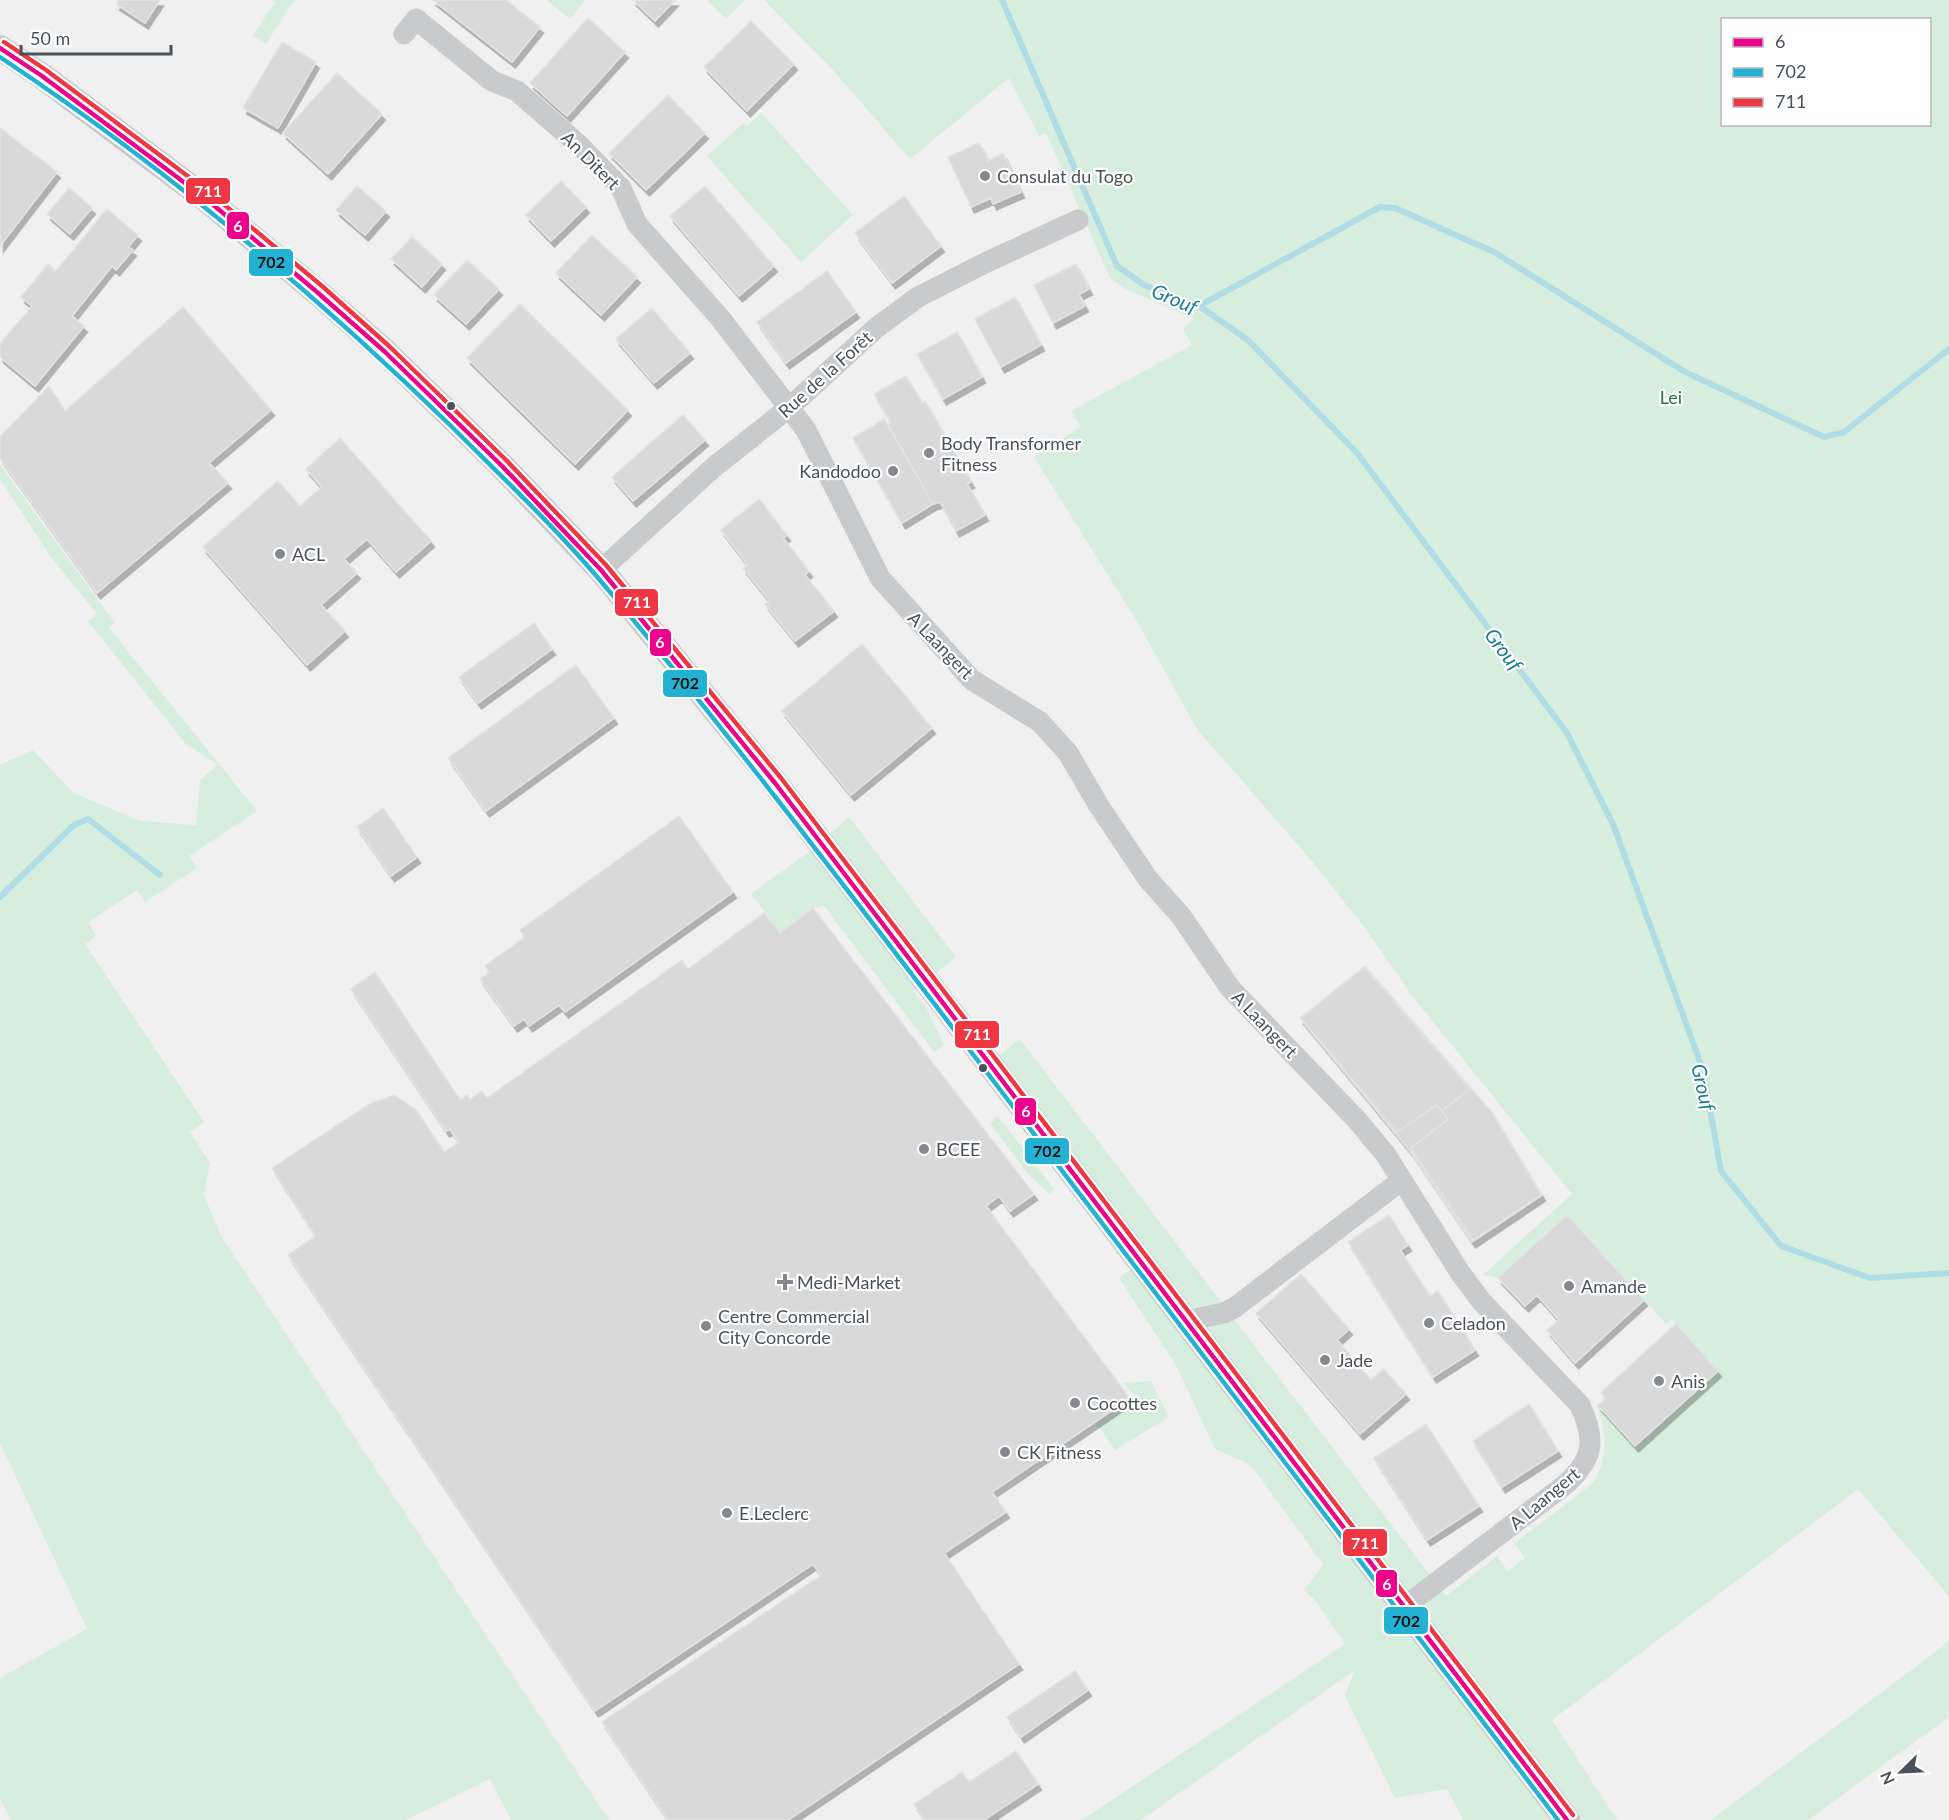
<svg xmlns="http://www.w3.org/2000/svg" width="1949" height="1820" viewBox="0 0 1949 1820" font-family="Lato,sans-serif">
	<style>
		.green { fill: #d7edde; fill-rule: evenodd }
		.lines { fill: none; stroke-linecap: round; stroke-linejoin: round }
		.stream { stroke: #b0dce6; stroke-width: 6 }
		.building { fill: #d9d9da; stroke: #e1e2e3; stroke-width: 1.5; filter: url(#shadow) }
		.minor { stroke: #c8cacb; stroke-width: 21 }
		.major { stroke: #c6c8cb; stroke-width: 26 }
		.bus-1-casing { stroke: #fff; stroke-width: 9 }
		.bus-2-casing { stroke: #fff; stroke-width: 9 }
		.bus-3-casing { stroke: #fff; stroke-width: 9 }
		.bus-1 { stroke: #ed028c; stroke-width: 4.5 }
		.bus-2 { stroke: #23b1d4; stroke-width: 4.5 }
		.bus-3 { stroke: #ef3744; stroke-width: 4.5 }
		.poi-dot { fill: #83898e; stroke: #fff; stroke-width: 2 }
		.bus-dot { fill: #49525a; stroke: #fff; stroke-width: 2 }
		.labels { text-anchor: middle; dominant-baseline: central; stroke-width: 4.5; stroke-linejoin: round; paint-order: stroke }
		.street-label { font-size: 18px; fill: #49525a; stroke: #fff }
		.poi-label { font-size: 18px; fill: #49525a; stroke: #fff; text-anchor: start }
		.park-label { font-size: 18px; fill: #217448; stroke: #fff }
		.water-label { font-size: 20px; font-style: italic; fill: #1b7d93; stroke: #fff }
		.line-badge { stroke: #fff; stroke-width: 2 }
		.badge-label { font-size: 16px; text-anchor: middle; font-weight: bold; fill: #fff }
		.pale-badge-label { font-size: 16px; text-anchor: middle; font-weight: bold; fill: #111 }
	</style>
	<defs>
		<filter id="shadow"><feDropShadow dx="3.5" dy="6" stdDeviation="0" flood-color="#0004"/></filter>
	</defs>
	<rect width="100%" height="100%" fill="#f0f0f0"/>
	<!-- green -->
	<path class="green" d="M 271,0 L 294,0 L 266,44 L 253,36 L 275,2 Z
		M 547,0 L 585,0 L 570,19 Z
		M 707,0 L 745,0 L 726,19 Z
		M 764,0 L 1949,0 L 1949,1596 L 1858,1489 L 1552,1720 L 1617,1820 L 1463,1820 L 1447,1789 L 1395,1798 L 1345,1696 L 1354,1671 L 1141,1820 L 1082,1820 L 1345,1644 L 1315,1600 L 1304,1590 L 1324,1564 L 1319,1559 L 1254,1469 L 1245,1462 L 1215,1449 L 1176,1365 L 1119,1278 L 1140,1262 L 989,1063 L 1020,1039 L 1446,1596 L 1497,1556 L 1508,1571 L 1525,1558 L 1514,1543 L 1591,1485 C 1609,1461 1607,1433 1597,1407 L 1598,1405 L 1635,1446 L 1718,1371 L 1671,1319 L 1666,1324 L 1567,1215 L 1498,1278 L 1483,1275 L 1572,1194 L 1413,997 L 1365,928 L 1312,861 L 1197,729 L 1135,618 L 1034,457 L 1081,427 L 1071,411 L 1192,345 L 1183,329 L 1194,319 L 1124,288 L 1110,278 L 1046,133 L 1039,136 L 1009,78 L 910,159 L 833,70 ZM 1722,20 L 1930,20 L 1930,124 L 1722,124 Z
		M 761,113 L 853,215 L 801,262 L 707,156 L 744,123 L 747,126 Z
		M 0,465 L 115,623 L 109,628 L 257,811 L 189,856 L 197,868 L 145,902 L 137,890 L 88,922 L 96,936 L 85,944 L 204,1122 L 190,1132 L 210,1163 L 204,1195 L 221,1236 L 609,1820 L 511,1820 L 490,1779 L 406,1820 L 11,1820 L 0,1799 L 0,1678 L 87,1629 L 0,1443 L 0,765 L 33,750 L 74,793 L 140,821 L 196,825 L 200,780 L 218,765 L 186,744 L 88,621 L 97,614 L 51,557 L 0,479 Z
		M 849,817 L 956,957 L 913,991 L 926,1007 L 944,1045 L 934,1052 L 824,906 L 813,908 L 780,933 L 751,894 L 821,843 Z
		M 998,1116 L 1054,1189 L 1049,1194 L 1029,1175 L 990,1123 Z
		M 1151,1381 L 1169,1417 L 1115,1450 L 1096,1423 L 1137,1400 L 1124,1383 Z
		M 1949,1642 L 1949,1717 L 1808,1820 L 1711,1820 Z"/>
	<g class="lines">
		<!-- stream -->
		<path class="stream" d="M 1002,0 L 1117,266 L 1144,285 L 1199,306 L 1248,340 L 1357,453 L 1567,733 L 1613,824 L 1703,1070 L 1721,1171 L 1781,1246 L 1870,1278 L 1949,1273
			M 1199,306 L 1380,207 L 1395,208 L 1494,252 L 1685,372 L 1824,437 L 1844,432 L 1949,349
			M 0,897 L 74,825 L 88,819 L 160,875"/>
	</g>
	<!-- building -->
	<path class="building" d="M 119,0 L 160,0 L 145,23 L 116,4 Z
		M 433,0 L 506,0 L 540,27 L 512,62 Z
		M 633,0 L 675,0 L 655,21 Z
		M 588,18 L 625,52 L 567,116 L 530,83 Z
		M 751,21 L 794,64 L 747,111 L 704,67 Z
		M 282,42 L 316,62 L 278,128 L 243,108 Z
		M 337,73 L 382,114 L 328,174 L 283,133 Z
		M 668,95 L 705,133 L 646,190 L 609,153 Z
		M 0,128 L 57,172 L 0,246 Z
		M 979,143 L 988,161 L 1003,153 L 1021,192 L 993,204 L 991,198 L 971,207 L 948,157 Z
		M 561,181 L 586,207 L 551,241 L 526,215 Z
		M 357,186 L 386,211 L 365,235 L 336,210 Z
		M 705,186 L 774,266 L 739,296 L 670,216 Z
		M 69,188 L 92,208 L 70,234 L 47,214 Z
		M 904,196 L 941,246 L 892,283 L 855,233 Z
		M 107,209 L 138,235 L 128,247 L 133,250 L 116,270 L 112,266 L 72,316 L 84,326 L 35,386 L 0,357 L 0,344 L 32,306 L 21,297 L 48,264 L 56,271 Z
		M 592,235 L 637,277 L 601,315 L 556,273 Z
		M 412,237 L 442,264 L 422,287 L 391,259 Z
		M 467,260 L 499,289 L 466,324 L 434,295 Z
		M 1076,264 L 1089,289 L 1079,294 L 1085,306 L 1053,323 L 1034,285 Z
		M 827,271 L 856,312 L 786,363 L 757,322 Z
		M 1015,297 L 1041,345 L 1001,367 L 975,319 Z
		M 520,304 L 628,410 L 575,464 L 467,358 Z
		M 183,307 L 271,410 L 209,463 L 228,483 L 97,593 L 0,458 L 0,437 L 49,386 L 65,411 Z
		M 652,308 L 690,353 L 654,383 L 616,339 Z
		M 957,332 L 982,377 L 943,399 L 917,354 Z
		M 906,376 L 922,403 L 925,401 L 971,482 L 967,484 L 985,515 L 956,531 L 940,502 L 933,504 L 888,424 L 891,422 L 874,394 Z
		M 683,415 L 705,440 L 633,501 L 612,477 Z
		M 884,419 L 933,504 L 902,523 L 853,438 Z
		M 340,438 L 431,541 L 396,572 L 367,539 L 344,559 L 357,573 L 321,605 L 345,631 L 307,665 L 203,547 L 278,481 L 300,506 L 322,487 L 306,469 Z
		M 759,499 L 787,535 L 783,538 L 809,571 L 805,575 L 834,611 L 795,641 L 765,604 L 770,601 L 743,568 L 748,565 L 721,530 Z
		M 534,623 L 552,649 L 478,703 L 459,677 Z
		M 862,644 L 932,728 L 851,795 L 782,711 Z
		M 576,665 L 614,718 L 486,811 L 448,758 Z
		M 383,808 L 417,857 L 391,876 L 357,827 Z
		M 679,816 L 733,892 L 565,1012 L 559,1005 L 529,1026 L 524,1019 L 514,1026 L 480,979 L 490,972 L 485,966 L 525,937 L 520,930 Z
		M 813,908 L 1034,1194 L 1010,1211 L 999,1196 L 986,1206 L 1130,1398 L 992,1492 L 1006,1512 L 944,1553 L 1019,1664 L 788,1820 L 668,1820 L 602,1722 L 821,1575 L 813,1564 L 595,1711 L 288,1255 L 316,1236 L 272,1168 L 371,1103 L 395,1095 L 417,1111 L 444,1152 L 459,1143 L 450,1129 L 446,1131 L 351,989 L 375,972 L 460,1100 L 467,1095 L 470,1099 L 482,1091 L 487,1098 L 682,960 L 688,969 L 764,913 L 780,933 Z
		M 1365,966 L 1491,1111 L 1542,1195 L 1472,1242 L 1411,1152 L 1300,1018 Z
		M 1364,967 L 1470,1089 L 1442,1111 L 1437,1105 L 1397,1132 L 1301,1018 Z
		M 1470,1088 L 1491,1111 L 1541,1195 L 1473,1240 L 1411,1148 L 1448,1119 L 1442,1111 Z
		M 1389,1215 L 1408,1245 L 1400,1250 L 1430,1296 L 1438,1291 L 1475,1350 L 1433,1377 L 1348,1242 Z
		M 1567,1215 L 1644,1300 L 1575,1363 L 1547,1330 L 1559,1320 L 1537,1295 L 1525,1306 L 1498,1278 Z
		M 1301,1274 L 1349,1329 L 1337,1340 L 1371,1380 L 1384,1369 L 1406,1394 L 1360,1434 L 1256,1313 Z
		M 1676,1324 L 1718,1371 L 1635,1446 L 1598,1405 L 1606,1398 L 1601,1392 Z
		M 1529,1404 L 1558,1451 L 1502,1487 L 1473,1441 Z
		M 1426,1424 L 1479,1506 L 1427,1540 L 1374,1458 Z
		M 1075,1671 L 1088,1690 L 1021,1737 L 1007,1717 Z
		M 1016,1751 L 1038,1784 L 984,1820 L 925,1820 L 914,1804 L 962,1772 L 969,1782 Z"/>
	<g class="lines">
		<!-- minor -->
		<path class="minor" d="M 404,34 L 416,19 L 492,81 L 517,91 L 580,146 L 621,188 L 637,224 L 720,318 L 806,430 L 880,578 L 972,680 L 1040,722 L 1068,753 L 1099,806 L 1148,879 L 1181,916 L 1230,988 L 1357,1120 L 1386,1155 L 1461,1274 L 1482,1302 L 1580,1405 C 1596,1440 1594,1458 1566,1484 L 1404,1607
			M 601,570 L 714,467 L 790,407 L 876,328 L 918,297 L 987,262 L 1078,220
			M 1186,1321 L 1224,1313 L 1234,1308 L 1402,1180"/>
		<!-- major -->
		<path class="major" d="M 0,48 L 42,76 L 205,198 L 317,292 L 384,351 L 501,465 L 601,570 L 775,783 L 1567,1820"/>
		<!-- bus-1 casing -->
		<g class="bus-1-casing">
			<path id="bus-1" d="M 0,48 L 42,76 L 205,198 L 317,292 L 384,351 L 501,465 L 601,570 L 775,783 L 1567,1820"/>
		</g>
		<!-- bus-2 casing -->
		<g class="bus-2-casing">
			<path id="bus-2" d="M 0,57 C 161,164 312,291 450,425 C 500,475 553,525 599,579 C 737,742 865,914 995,1083 C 1183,1329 1370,1574 1558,1820"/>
		</g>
		<!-- bus-3 casing -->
		<g class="bus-3-casing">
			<path id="bus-3" d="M 4,42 L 46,70 L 209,192 L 322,286 L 389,346 L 506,460 L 606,565 L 781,778 L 1573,1815"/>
		</g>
		<!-- bus-1 -->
		<use href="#bus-1" class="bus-1"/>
		<!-- bus-2 -->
		<use href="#bus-2" class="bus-2"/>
		<!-- bus-3 -->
		<use href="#bus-3" class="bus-3"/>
	</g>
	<!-- markers -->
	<g class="poi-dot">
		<circle cx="985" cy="176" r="6"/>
		<circle cx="929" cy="453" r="6"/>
		<circle cx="893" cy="471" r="6"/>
		<circle cx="280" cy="554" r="6"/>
		<circle cx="924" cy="1149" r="6"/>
		<path d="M782 1273h6v6h6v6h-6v6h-6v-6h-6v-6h6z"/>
		<circle cx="1569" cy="1286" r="6"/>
		<circle cx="1429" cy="1323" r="6"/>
		<circle cx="706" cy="1326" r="6"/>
		<circle cx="1325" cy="1360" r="6"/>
		<circle cx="1659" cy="1381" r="6"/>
		<circle cx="1075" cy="1403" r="6"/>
		<circle cx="1005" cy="1452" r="6"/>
		<circle cx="727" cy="1513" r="6"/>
	</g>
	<g class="bus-dot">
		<circle cx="451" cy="406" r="5"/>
		<circle cx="983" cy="1068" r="5"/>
	</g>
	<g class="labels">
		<!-- street labels -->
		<g class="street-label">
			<text transform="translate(591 160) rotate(45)">An Ditert</text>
			<text transform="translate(825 374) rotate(-42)">Rue de la Forêt</text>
			<text transform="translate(941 645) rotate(46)">A Laangert</text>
			<text transform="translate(1265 1024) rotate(46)">A Laangert</text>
			<text transform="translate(1544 1498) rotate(-40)">A Laangert</text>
		</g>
		<!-- poi labels -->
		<g class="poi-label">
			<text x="997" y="176">Consulat du Togo</text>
			<text x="941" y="443">Body Transformer<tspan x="941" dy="21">Fitness</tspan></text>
			<text x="881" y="471" text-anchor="end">Kandodoo</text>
			<text x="292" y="554">ACL</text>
			<text x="936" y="1149">BCEE</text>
			<text x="797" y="1282">Medi-Market</text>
			<text x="1581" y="1286">Amande</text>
			<text x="718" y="1316">Centre Commercial<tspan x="718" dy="21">City Concorde</tspan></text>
			<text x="1441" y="1323">Celadon</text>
			<text x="1337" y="1360">Jade</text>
			<text x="1671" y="1381">Anis</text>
			<text x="1087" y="1403">Cocottes</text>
			<text x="1017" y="1452">CK Fitness</text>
			<text x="739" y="1513">E.Leclerc</text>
		</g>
		<!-- park labels -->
		<g class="park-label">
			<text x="1671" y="397">Lei</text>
		</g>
		<!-- water labels -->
		<g class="water-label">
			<text transform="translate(1175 298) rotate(23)">Grouf</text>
			<text transform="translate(1504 649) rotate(53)">Grouf</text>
			<text transform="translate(1704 1087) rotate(77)">Grouf</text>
		</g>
	</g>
	<g class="line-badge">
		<rect x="185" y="177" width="46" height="28" rx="6" fill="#ef3744"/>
		<rect x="226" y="211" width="24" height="29" rx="6" fill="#ed028c"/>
		<rect x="248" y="248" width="46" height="29" rx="6" fill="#23b1d4"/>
		<rect x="614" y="588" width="45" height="29" rx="6" fill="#ef3744"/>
		<rect x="649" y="628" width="23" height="29" rx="6" fill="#ed028c"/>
		<rect x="662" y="669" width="46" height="29" rx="6" fill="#23b1d4"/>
		<rect x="954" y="1020" width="46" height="29" rx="6" fill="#ef3744"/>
		<rect x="1014" y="1097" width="23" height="29" rx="6" fill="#ed028c"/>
		<rect x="1024" y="1137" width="46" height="28" rx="6" fill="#23b1d4"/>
		<rect x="1342" y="1528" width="46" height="29" rx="6" fill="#ef3744"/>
		<rect x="1375" y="1569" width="23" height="29" rx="6" fill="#ed028c"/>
		<rect x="1383" y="1606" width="46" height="29" rx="6" fill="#23b1d4"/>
	</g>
	<g class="badge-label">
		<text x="208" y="197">711</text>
		<text x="238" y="232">6</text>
		<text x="637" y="608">711</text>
		<text x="660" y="648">6</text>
		<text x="977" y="1040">711</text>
		<text x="1026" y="1117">6</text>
		<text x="1365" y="1549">711</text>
		<text x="1387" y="1590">6</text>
	</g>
	<g class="pale-badge-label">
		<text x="271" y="268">702</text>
		<text x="685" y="689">702</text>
		<text x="1047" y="1157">702</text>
		<text x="1406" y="1627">702</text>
	</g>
	<!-- legend -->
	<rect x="1721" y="18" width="210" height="108" fill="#ffffff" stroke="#b6babd" stroke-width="1.5"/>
	<rect x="1733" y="38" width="30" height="9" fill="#ed028c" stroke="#b6babd" stroke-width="1.5"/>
	<text x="1775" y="48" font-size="18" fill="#49525a">6</text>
	<rect x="1733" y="68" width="30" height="9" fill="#23b1d4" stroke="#b6babd" stroke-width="1.5"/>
	<text x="1775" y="78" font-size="18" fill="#49525a">702</text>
	<rect x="1733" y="98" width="30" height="9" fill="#ef3744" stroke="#b6babd" stroke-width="1.5"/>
	<text x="1775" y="108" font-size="18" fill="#49525a">711</text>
	<!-- north arrow -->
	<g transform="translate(1901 1772) rotate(246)" stroke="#ffffff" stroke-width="4.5" paint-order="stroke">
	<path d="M0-4.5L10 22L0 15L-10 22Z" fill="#49525a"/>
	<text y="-9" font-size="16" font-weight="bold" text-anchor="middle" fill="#49525a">N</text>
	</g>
	<!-- scale -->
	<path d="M21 45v9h150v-9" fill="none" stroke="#49525a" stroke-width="3"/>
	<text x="30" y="45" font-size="18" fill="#49525a" stroke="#ffffff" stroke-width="4.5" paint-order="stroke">50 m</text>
</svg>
